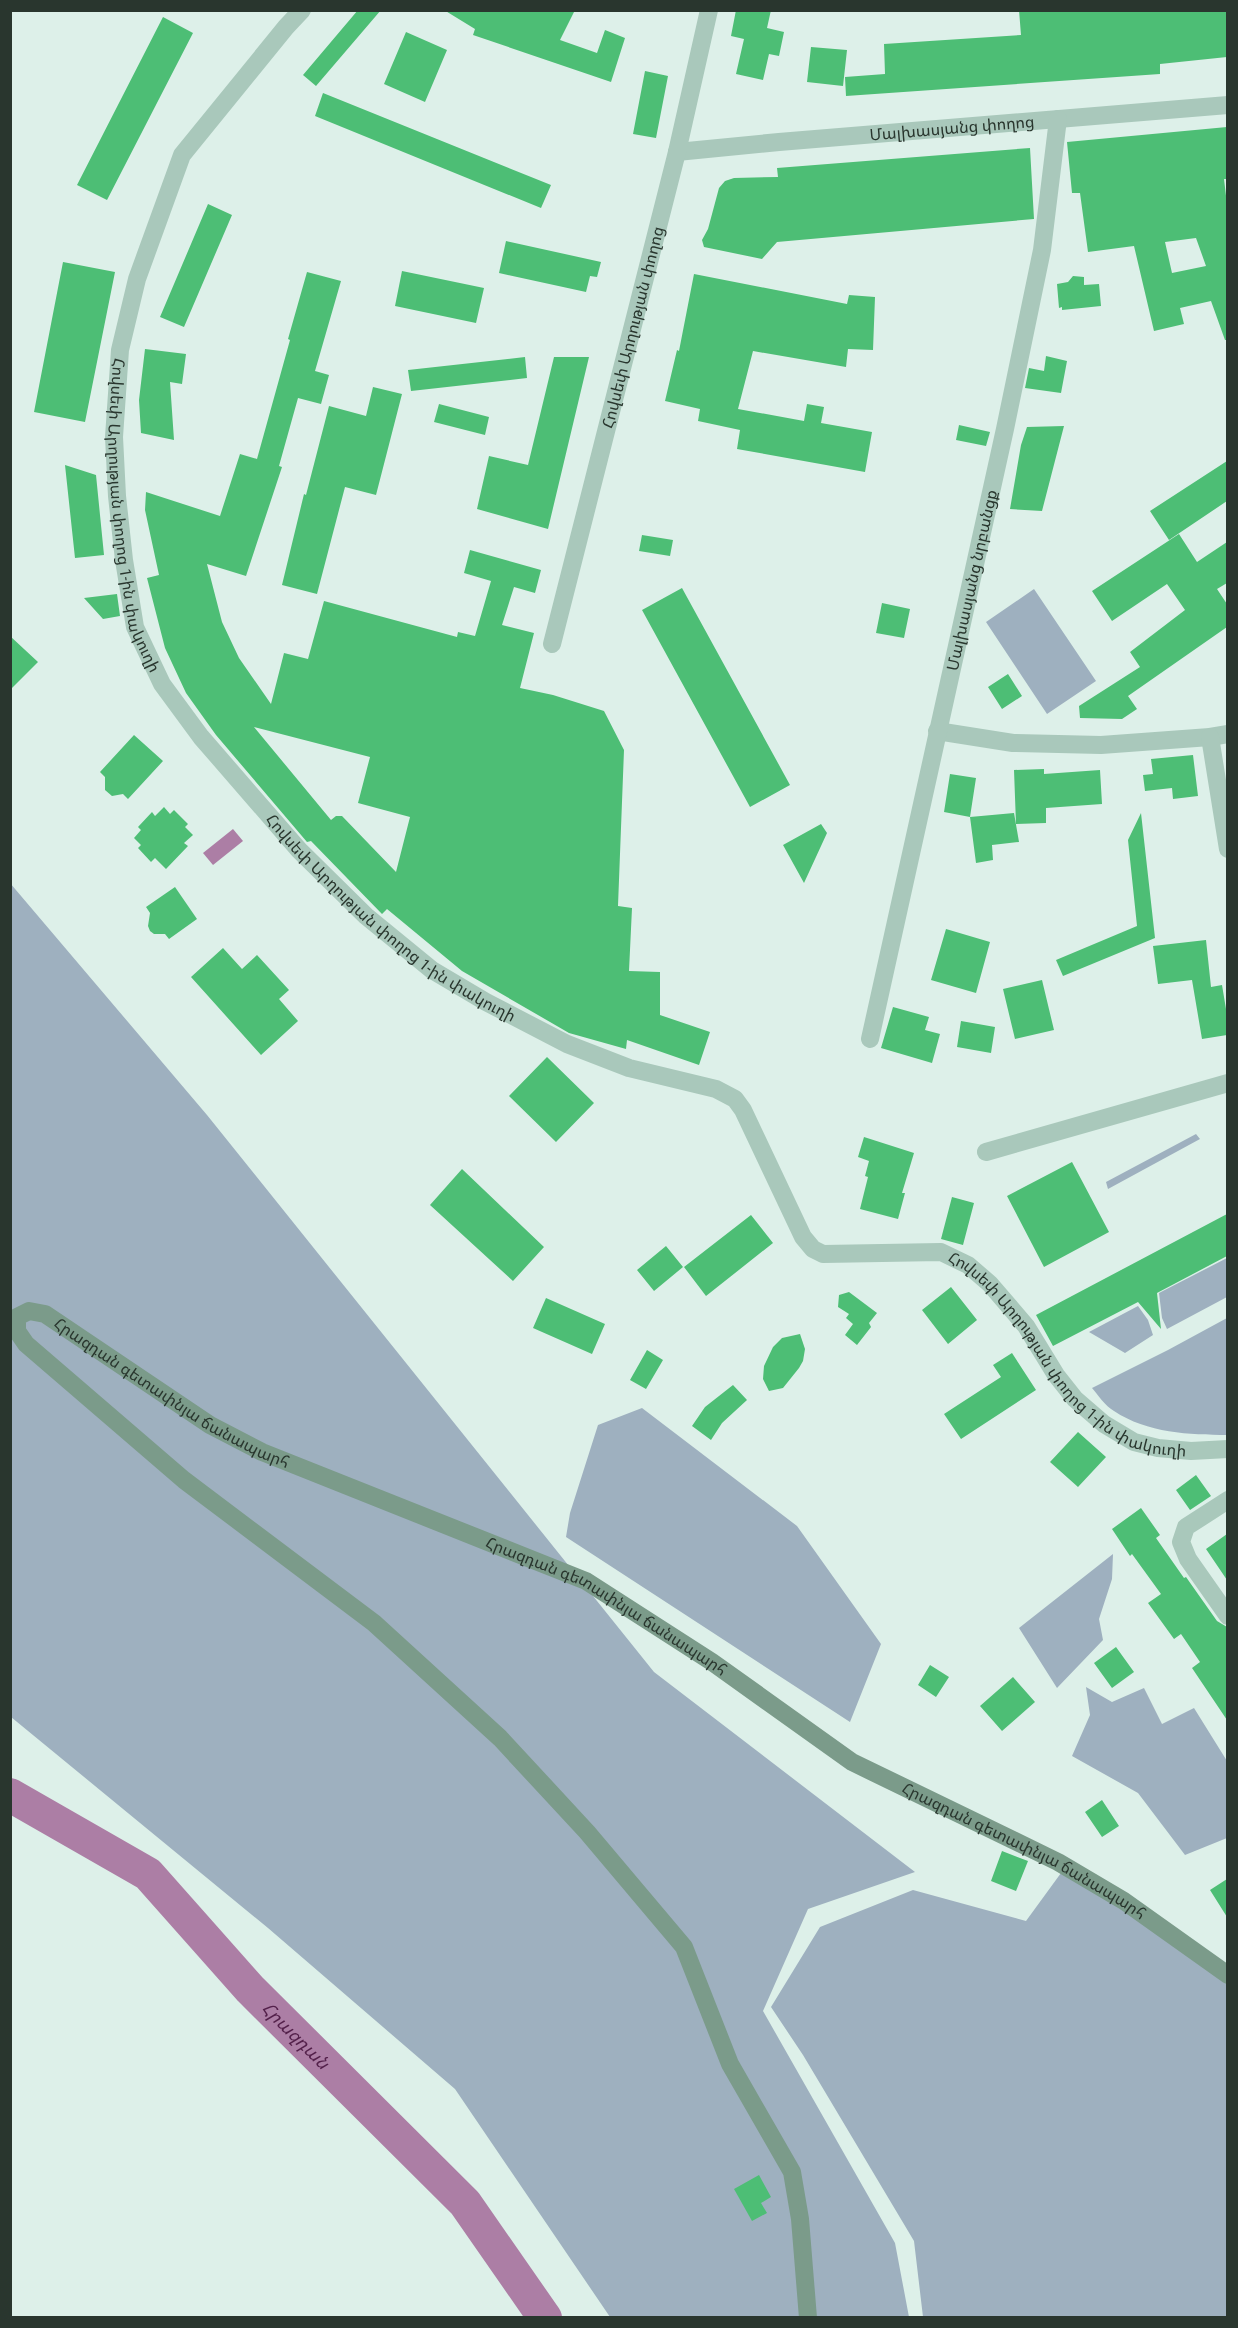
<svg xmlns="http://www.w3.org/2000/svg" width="1238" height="2328" viewBox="0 0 1238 2328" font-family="'Roboto Condensed','Noto Sans Armenian',sans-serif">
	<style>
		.green { fill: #9eb0bf }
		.water { fill: #ac7ea5 }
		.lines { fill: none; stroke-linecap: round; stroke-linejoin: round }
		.river { stroke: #ac7ea5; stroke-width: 34 }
		.building { fill: #4dbe75; fill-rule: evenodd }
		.street { stroke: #a9c8bb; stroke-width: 18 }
		.secondary { stroke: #7b9b8a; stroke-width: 18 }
		.labels { text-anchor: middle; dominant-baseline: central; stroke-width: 5; stroke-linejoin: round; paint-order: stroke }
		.street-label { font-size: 16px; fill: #29362e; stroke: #e9f8f3 }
		.water-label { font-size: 18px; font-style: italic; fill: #54214b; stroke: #e9f8f3 }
	</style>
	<rect width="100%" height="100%" fill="#ddf0e9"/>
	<!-- green -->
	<path class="green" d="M 1034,589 L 1096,681 L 1047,714 L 986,622 Z
		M 10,883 L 207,1115 L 654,1672 L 915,1872 L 808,1909 L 763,2011 L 895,2243 L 909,2317 L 610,2317 L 455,2089 L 268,1928 L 11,1717 Z
		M 1196,1134 L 1200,1139 L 1108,1189 L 1106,1182 Z
		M 1227,1258 L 1227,1297 L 1167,1329 L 1162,1318 L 1159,1293 Z
		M 1138,1306 L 1148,1320 L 1153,1335 L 1125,1353 L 1089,1332 Z
		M 1227,1318 L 1227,1435 C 1190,1435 1147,1433 1114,1411 C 1105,1406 1098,1395 1092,1388 L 1168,1350 Z
		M 642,1408 L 797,1526 L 881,1644 L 850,1722 L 566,1537 L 570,1513 L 598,1425 Z
		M 1113,1554 L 1112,1579 L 1099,1619 L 1103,1640 L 1057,1688 L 1019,1628 Z
		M 1086,1687 L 1112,1702 L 1144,1688 L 1162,1724 L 1194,1708 L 1227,1761 L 1227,1838 L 1185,1855 L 1138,1793 L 1072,1756 L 1090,1715 Z
		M 1061,1873 L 1122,1909 L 1227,1984 L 1227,2317 L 923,2317 L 914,2241 L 803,2055 L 771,2007 L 820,1927 L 913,1890 L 1026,1921 Z"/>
	<!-- water -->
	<path class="water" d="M 233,829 L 243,841 L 213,865 L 203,853 Z"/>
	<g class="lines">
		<!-- river -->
		<path class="river" id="s1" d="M 10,1795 L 148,1874 L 250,1989 L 465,2203 L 545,2318"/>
	</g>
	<!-- building -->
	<path class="building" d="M 358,10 L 381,10 L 316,86 L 303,75 Z
		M 444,10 L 575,10 L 560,40 L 597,53 L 605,30 L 625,38 L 611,82 L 473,35 L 475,29 Z
		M 736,10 L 771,10 L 767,28 L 784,32 L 779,56 L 769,54 L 763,80 L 736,74 L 744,39 L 731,36 Z
		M 1019,10 L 1227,10 L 1227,57 L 1160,64 L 1160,74 L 846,96 L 845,77 L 885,74 L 884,44 L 1021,35 Z
		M 163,17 L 193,33 L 107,200 L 77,185 Z
		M 406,32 L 447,50 L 425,102 L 384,84 Z
		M 811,47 L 847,50 L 843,86 L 807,82 Z
		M 645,71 L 668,76 L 656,138 L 633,134 Z
		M 323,93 L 551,185 L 541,208 L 315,116 Z
		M 1227,127 L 1227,179 L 1224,179 L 1227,204 L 1227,340 L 1225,340 L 1211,301 L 1180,308 L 1184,324 L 1154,331 L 1134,246 L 1088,252 L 1080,193 L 1072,193 L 1067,142 ZM 1196,238 L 1206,266 L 1172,273 L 1165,242 Z
		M 1030,148 L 1034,219 L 777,242 L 762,259 L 704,247 L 702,240 L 708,229 L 719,188 L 725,181 L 734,178 L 778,177 L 777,168 Z
		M 208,204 L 232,215 L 184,327 L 160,317 Z
		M 506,241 L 601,262 L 597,277 L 590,276 L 586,292 L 499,273 Z
		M 63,262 L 115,272 L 85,422 L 34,412 Z
		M 402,271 L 484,288 L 476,323 L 395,306 Z
		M 307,272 L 341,281 L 315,371 L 329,375 L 321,404 L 298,398 L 279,466 L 282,467 L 246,576 L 207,564 L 222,622 L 239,658 L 271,704 L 284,653 L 308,659 L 324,601 L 457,637 L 458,632 L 475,636 L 491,581 L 464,573 L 470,550 L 541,570 L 535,593 L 514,587 L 502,625 L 534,633 L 520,688 L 553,695 L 604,711 L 624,750 L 618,906 L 632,908 L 629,971 L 660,972 L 660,1015 L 710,1032 L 699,1065 L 627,1040 L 626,1049 L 569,1033 L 462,971 L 387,909 L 382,914 L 311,841 L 307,842 L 216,735 L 186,693 L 165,648 L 147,578 L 159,575 L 145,510 L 146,492 L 220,516 L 240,454 L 257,459 L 290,340 L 288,339 ZM 254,727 L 370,757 L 358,803 L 410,817 L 396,872 L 342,816 L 336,816 L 331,820 Z
		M 694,274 L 847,304 L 849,295 L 875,297 L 873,350 L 848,349 L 846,367 L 753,351 L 738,409 L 804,421 L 807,404 L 824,407 L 821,423 L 872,432 L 865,472 L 737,449 L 740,430 L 698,421 L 700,409 L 665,401 L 677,350 L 679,351 Z
		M 1073,276 L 1084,277 L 1084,285 L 1099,284 L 1101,306 L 1062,310 L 1062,307 L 1059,308 L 1057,284 L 1068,282 Z
		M 145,349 L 186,354 L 182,384 L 170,382 L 174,440 L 141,433 L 139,400 Z
		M 1046,356 L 1067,361 L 1061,393 L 1025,388 L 1029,368 L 1044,371 Z
		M 525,357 L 527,378 L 411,391 L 408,370 Z
		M 554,357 L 589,357 L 548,529 L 477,509 L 489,456 L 528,465 Z
		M 373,387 L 402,394 L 376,495 L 345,487 L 317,594 L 282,585 L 304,494 L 306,495 L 329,406 L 366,416 Z
		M 439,404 L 489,417 L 485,435 L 434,422 Z
		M 959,425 L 990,432 L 986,446 L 956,440 Z
		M 1064,426 L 1042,511 L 1010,509 L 1021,445 L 1027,427 Z
		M 1227,461 L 1227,501 L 1169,540 L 1150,511 Z
		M 65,465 L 96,475 L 104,555 L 75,558 Z
		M 1179,534 L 1197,562 L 1227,542 L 1227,583 L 1217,589 L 1227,604 L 1227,627 L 1128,696 L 1137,709 L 1122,719 L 1080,718 L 1079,706 L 1140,667 L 1130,652 L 1185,610 L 1167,584 L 1112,621 L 1092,591 Z
		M 642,535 L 673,540 L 670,556 L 639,551 Z
		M 682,588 L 790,785 L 750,807 L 642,610 Z
		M 117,594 L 120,616 L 103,619 L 84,598 Z
		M 882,603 L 910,609 L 904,638 L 876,633 Z
		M 10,636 L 38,662 L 10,690 Z
		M 1008,674 L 1022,696 L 1002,709 L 988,687 Z
		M 134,735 L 163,761 L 128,799 L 123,794 L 112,796 L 105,790 L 105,777 L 100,772 Z
		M 1193,755 L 1198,796 L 1173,799 L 1172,788 L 1145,791 L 1143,775 L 1153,774 L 1151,759 Z
		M 1044,769 L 1044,774 L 1100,770 L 1102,804 L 1046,808 L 1046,823 L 1016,824 L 1014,770 Z
		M 950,774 L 976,778 L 970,817 L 944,812 Z
		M 164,807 L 170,814 L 174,810 L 188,824 L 185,827 L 193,835 L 184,843 L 188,846 L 166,869 L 155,858 L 151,862 L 138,848 L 141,845 L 134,838 L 141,830 L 138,827 L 152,812 L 155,816 Z
		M 1014,813 L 1019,842 L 992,845 L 993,860 L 976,863 L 970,817 Z
		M 1141,813 L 1155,938 L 1063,976 L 1056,960 L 1137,926 L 1128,840 Z
		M 821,824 L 827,833 L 804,883 L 783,845 Z
		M 175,887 L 197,919 L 169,939 L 165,934 L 154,934 L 150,931 L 148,926 L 150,913 L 146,907 Z
		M 946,929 L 990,942 L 976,993 L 931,980 Z
		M 1206,940 L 1211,987 L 1222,985 L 1227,1015 L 1227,1035 L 1202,1039 L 1192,980 L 1158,984 L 1153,946 Z
		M 223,948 L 242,969 L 257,955 L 289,990 L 279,999 L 298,1021 L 261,1055 L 191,977 Z
		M 1042,980 L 1054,1030 L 1015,1039 L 1003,989 Z
		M 893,1007 L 929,1017 L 925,1030 L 940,1034 L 932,1063 L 881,1048 Z
		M 961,1021 L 995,1027 L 991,1053 L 957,1047 Z
		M 547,1057 L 594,1103 L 556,1142 L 509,1096 Z
		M 864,1137 L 914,1153 L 902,1193 L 905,1193 L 898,1219 L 860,1209 L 868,1177 L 865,1176 L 869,1161 L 858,1157 Z
		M 1072,1162 L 1109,1232 L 1044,1267 L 1007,1196 Z
		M 462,1169 L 544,1247 L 513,1281 L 430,1205 Z
		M 952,1197 L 974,1203 L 963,1245 L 941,1239 Z
		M 1227,1214 L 1227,1256 L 1157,1293 L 1161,1329 L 1138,1302 L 1053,1346 L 1036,1315 Z
		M 751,1215 L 773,1243 L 706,1296 L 684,1267 Z
		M 666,1246 L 683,1267 L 654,1291 L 637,1270 Z
		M 951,1287 L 977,1320 L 948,1344 L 922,1310 Z
		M 849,1292 L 877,1313 L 869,1323 L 871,1327 L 857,1345 L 845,1335 L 853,1324 L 846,1318 L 849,1314 L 838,1307 L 839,1295 Z
		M 546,1298 L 605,1324 L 592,1354 L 533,1328 Z
		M 800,1334 L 805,1349 L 803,1361 L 799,1368 L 783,1388 L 769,1391 L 763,1379 L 764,1366 L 773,1347 L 782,1338 Z
		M 647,1350 L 663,1360 L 646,1389 L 630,1380 Z
		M 1012,1353 L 1036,1390 L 961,1439 L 944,1414 L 1001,1377 L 993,1365 Z
		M 733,1385 L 747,1400 L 722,1423 L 711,1440 L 692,1426 L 705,1407 Z
		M 1078,1432 L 1106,1457 L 1078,1487 L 1050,1462 Z
		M 1196,1475 L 1211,1496 L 1190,1510 L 1176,1490 Z
		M 1141,1508 L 1160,1535 L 1156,1538 L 1184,1578 L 1186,1577 L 1217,1621 L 1227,1627 L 1227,1720 L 1192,1668 L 1200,1662 L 1181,1634 L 1174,1639 L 1148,1603 L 1161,1594 L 1132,1554 L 1130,1556 L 1112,1529 Z
		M 1227,1534 L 1227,1580 L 1206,1549 Z
		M 1116,1647 L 1134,1672 L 1112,1688 L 1094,1663 Z
		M 930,1665 L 949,1677 L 936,1697 L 918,1685 Z
		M 1013,1677 L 1035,1702 L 1002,1731 L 980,1706 Z
		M 1102,1800 L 1119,1826 L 1102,1837 L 1085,1812 Z
		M 1002,1851 L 1028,1861 L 1016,1891 L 991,1881 Z
		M 1227,1879 L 1227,1917 L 1210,1890 Z
		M 759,2175 L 771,2197 L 761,2203 L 767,2213 L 752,2221 L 734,2189 Z"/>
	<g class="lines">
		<!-- street -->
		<g class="street">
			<path id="s2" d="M 302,10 L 286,27 L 182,155 L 137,279 L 120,350 L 114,437 L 117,496 L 124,560 L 135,627 L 162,684 L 201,737 L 299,850 L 366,916 L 432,970 L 486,1002 L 567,1044 L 629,1068 L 716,1089 L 735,1099 L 743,1110 L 803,1237 L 813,1249 L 823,1254 L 941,1252 L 968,1265 L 990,1284 L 1026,1326 L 1056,1375 L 1075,1399 L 1104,1424 L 1134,1442 L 1158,1448 L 1191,1451 L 1228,1449"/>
			<path id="s3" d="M 677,152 L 779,142 L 1228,105"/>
			<path id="s4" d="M 552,644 L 677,152 L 709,10"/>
			<path d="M 937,731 L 1013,743 L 1101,745 L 1210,737 L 1228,734"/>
			<path d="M 1210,737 L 1228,849"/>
			<path id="s5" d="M 870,1039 L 1005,429 L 1042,250 L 1058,119"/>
			<path d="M 986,1152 L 1228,1083"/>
			<path d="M 1228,1500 L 1186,1527 L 1181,1542 L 1188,1559 L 1228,1616"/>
		</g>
		<!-- secondary -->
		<path class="secondary" id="s6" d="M 808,2318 L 800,2219 L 792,2172 L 730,2064 L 684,1947 L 587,1832 L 500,1738 L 374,1623 L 184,1480 L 26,1344 L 17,1331 L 17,1317 L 29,1311 L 45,1314 L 210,1425 L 262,1452 L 586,1581 L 712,1662 L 852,1762 L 1058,1862 L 1124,1901 L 1228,1975"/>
	</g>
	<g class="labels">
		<!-- street labels -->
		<g class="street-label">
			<text stroke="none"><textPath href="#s3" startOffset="276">Մալխասյանց փողոց</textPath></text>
			<text stroke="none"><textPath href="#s4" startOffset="327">Հովսեփ Արղության փողոց</textPath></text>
			<text stroke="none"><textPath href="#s2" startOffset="561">Հովսեփ Արղության փողոց 1-ին փակուղի</textPath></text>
			<text stroke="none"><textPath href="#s5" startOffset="470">Մալխասյանց նրբանցք</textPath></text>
			<text stroke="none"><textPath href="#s2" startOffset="1065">Հովսեփ Արղության փողոց 1-ին փակուղի</textPath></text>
			<text stroke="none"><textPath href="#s2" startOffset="1929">Հովսեփ Արղության փողոց 1-ին փակուղի</textPath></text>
			<text stroke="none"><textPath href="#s6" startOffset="1502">Հրազդան գետափնյա ճանապարհ</textPath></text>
			<text stroke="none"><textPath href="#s6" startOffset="1988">Հրազդան գետափնյա ճանապարհ</textPath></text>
			<text stroke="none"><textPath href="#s6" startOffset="2474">Հրազդան գետափնյա ճանապարհ</textPath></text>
		</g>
		<!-- water labels -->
		<g class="water-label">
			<text stroke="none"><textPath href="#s1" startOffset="378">Հրազդան</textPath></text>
		</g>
	</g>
	<!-- border -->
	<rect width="1238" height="2328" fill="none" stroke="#29362e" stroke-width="24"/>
</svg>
